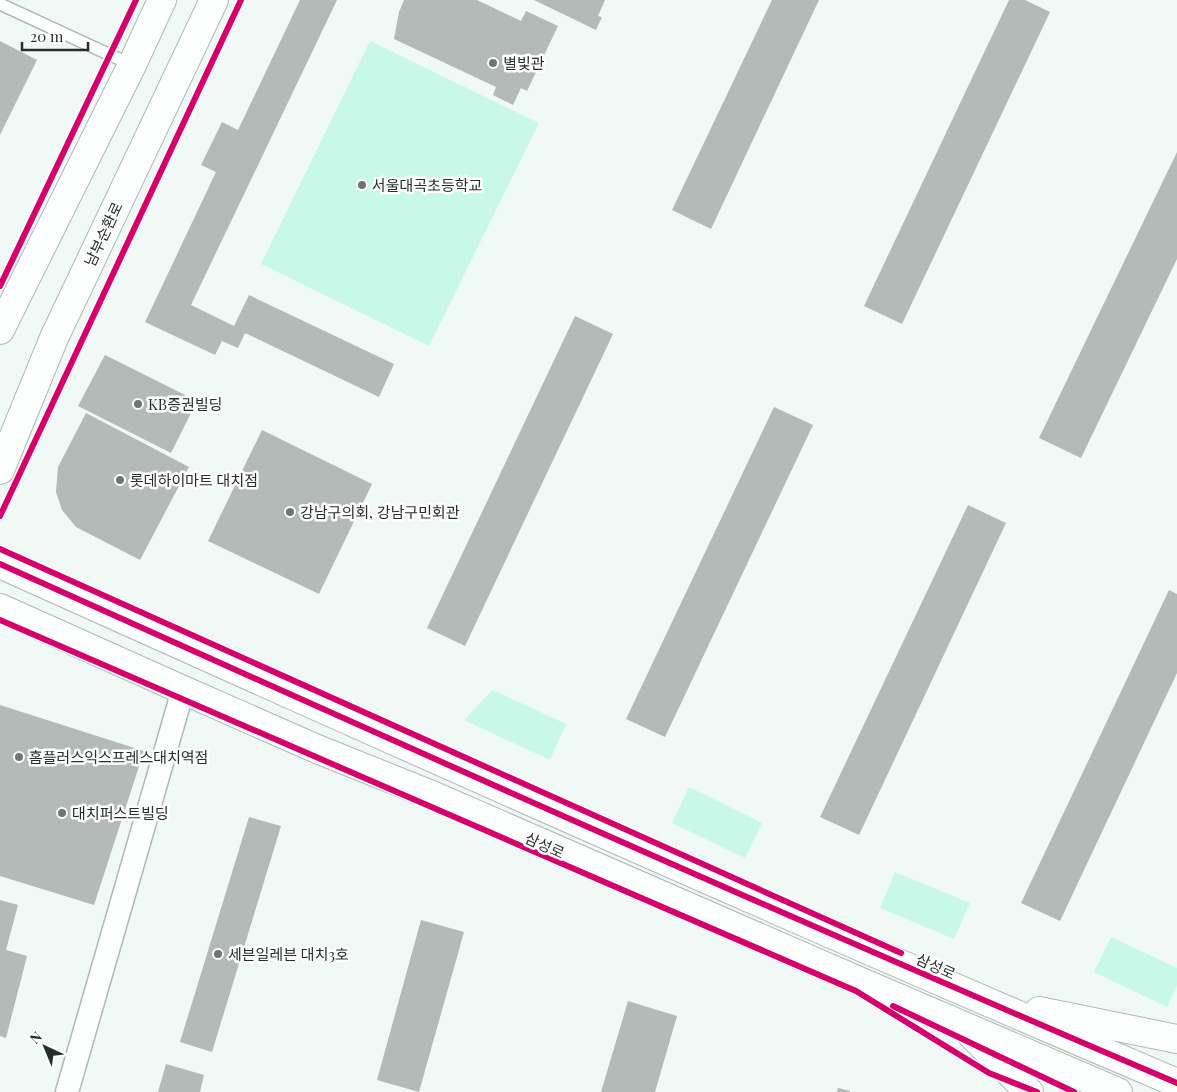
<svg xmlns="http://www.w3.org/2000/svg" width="1177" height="1092" viewBox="0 0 1177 1092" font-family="'Playfair Display','Noto Sans KR',serif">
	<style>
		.green { fill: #c7f8e8 }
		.building { fill: #b3bab8 }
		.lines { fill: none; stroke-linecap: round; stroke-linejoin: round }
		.lane-casing { stroke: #b1b8b5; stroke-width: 14 }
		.street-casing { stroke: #b1b8b5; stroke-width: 25 }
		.secondary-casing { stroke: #b1b8b5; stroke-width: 30 }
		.primary-casing { stroke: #b1b8b5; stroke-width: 30 }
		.lane { stroke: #fdfefe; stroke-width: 11 }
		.street { stroke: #fdfefe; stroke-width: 22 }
		.secondary { stroke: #fdfefe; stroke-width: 28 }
		.primary { stroke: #fdfefe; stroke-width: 28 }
		.cycleway-casing { stroke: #fff; stroke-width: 9 }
		.cycleway { stroke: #d6006c; stroke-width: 6 }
		.poi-dot { fill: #6e7573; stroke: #fff; stroke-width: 2 }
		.labels { text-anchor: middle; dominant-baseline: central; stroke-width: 5; stroke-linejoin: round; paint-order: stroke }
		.poi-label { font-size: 15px; fill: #282e2c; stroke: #fff; text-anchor: start }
		.street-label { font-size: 15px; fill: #282e2c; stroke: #fff }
	</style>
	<rect width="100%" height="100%" fill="#f0f9f6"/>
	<!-- green -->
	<path class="green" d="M 370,41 L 539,123 L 429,346 L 261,264 Z
		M 493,690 L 566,724 L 550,760 L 464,720 Z
		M 689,787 L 762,823 L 745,858 L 672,823 Z
		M 895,872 L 970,903 L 954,939 L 880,908 Z
		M 1111,937 L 1177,968 L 1177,986 L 1167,1007 L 1094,972 Z"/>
	<!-- building -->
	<path class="building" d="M 300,0 L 337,0 L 191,305 L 234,326 L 249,295 L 394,364 L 379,397 L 245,333 L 238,348 L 222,341 L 215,355 L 145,322 L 216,172 L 201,165 L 222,122 L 238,130 Z
		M 404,0 L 477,0 L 521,21 L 526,11 L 558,26 L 527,91 L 521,88 L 513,105 L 493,95 L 496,87 L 394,39 L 399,12 Z
		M 534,0 L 605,0 L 598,16 L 602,17 L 596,30 Z
		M 772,0 L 819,0 L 711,229 L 672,210 Z
		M 1009,0 L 1025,0 L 1050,12 L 902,324 L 864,306 Z
		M 0,41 L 37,60 L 0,135 Z
		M 1177,152 L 1177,259 L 1081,458 L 1039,438 Z
		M 575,316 L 613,334 L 465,646 L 427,628 Z
		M 105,355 L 197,401 L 171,453 L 78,406 Z
		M 774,407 L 813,425 L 665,737 L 626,719 Z
		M 86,413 L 189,467 L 140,560 L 76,527 L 62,510 L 56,492 L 58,467 Z
		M 262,430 L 372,484 L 319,594 L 208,541 Z
		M 968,505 L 1006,523 L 859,835 L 820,817 Z
		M 1169,590 L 1177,594 L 1177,673 L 1060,921 L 1021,903 Z
		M 0,705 L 144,751 L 94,905 L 0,876 Z
		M 249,817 L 281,826 L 212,1052 L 180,1042 Z
		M 0,900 L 18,905 L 6,950 L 27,956 L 6,1038 L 0,1036 Z
		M 421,920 L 464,932 L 419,1092 L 377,1080 Z
		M 628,1001 L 677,1016 L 655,1092 L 601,1092 Z
		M 166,1064 L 204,1075 L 200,1092 L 158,1092 Z
		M 838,1088 L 850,1091 L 850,1092 L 837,1092 Z"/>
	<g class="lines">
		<!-- lane casing -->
		<g class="lane-casing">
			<path id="lane" d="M 0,4 L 132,65"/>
		</g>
		<!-- street casing -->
		<g class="street-casing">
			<path id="street" d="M 67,1092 L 183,690"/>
		</g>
		<!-- secondary casing -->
		<g class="secondary-casing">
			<path id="secondary" d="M 0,564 C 391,740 782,915 1177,1083
				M 0,608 L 183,690 L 317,749 L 434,796 L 859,981 L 1118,1092
				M 1039,1011 L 1177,1039
				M 972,1035 L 1029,1092"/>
		</g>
		<!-- primary casing -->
		<g class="primary-casing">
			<path id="primary" d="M 0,330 L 132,65 L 162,0
				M 0,470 L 54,338 L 214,0"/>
		</g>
		<!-- lane -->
		<use href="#lane" class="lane"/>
		<!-- street -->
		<use href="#street" class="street"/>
		<!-- secondary -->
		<use href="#secondary" class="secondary"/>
		<!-- primary -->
		<use href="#primary" class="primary"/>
		<!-- cycleway casing -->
		<g class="cycleway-casing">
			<path id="cycleway" d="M 0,286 L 136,0
				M 0,516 L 241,0
				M 0,549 L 901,953
				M 0,564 C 391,740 782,915 1177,1083
				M 0,620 L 856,991 L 989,1073 L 1037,1092
				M 893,1006 L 1074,1092"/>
		</g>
		<!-- cycleway -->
		<use href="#cycleway" class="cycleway"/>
	</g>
	<!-- markers -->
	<g class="poi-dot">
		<circle cx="493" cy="63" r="5"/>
		<circle cx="362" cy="185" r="5"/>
		<circle cx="138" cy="404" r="5"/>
		<circle cx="120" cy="480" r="5"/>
		<circle cx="290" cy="512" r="5"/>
		<circle cx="19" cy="757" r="5"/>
		<circle cx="62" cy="813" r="5"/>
		<circle cx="218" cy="954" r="5"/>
	</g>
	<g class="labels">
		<!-- poi labels -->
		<g class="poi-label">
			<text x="503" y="63">별빛관</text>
			<text x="372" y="185">서울대곡초등학교</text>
			<text x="148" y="404">KB증권빌딩</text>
			<text x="130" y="480">롯데하이마트 대치점</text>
			<text x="300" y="512">강남구의회, 강남구민회관</text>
			<text x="29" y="757">홈플러스익스프레스대치역점</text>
			<text x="72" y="813">대치퍼스트빌딩</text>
			<text x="228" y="954">세븐일레븐 대치3호</text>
		</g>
		<!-- street labels -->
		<g class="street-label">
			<text transform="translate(103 234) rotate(-65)">남부순환로</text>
			<text transform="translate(545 845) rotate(24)">삼성로</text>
			<text transform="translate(936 966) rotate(24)">삼성로</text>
		</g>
	</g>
	<!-- north arrow -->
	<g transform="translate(45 1047) rotate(316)" stroke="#ffffff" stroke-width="4" paint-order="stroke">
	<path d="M0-4L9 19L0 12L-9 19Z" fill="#282e2c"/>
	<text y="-8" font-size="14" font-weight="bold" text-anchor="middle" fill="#282e2c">N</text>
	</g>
	<!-- scale -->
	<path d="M22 42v8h66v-8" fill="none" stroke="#282e2c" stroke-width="2.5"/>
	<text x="30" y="42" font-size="15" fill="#282e2c" stroke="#ffffff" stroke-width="4" paint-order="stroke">20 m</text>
</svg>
